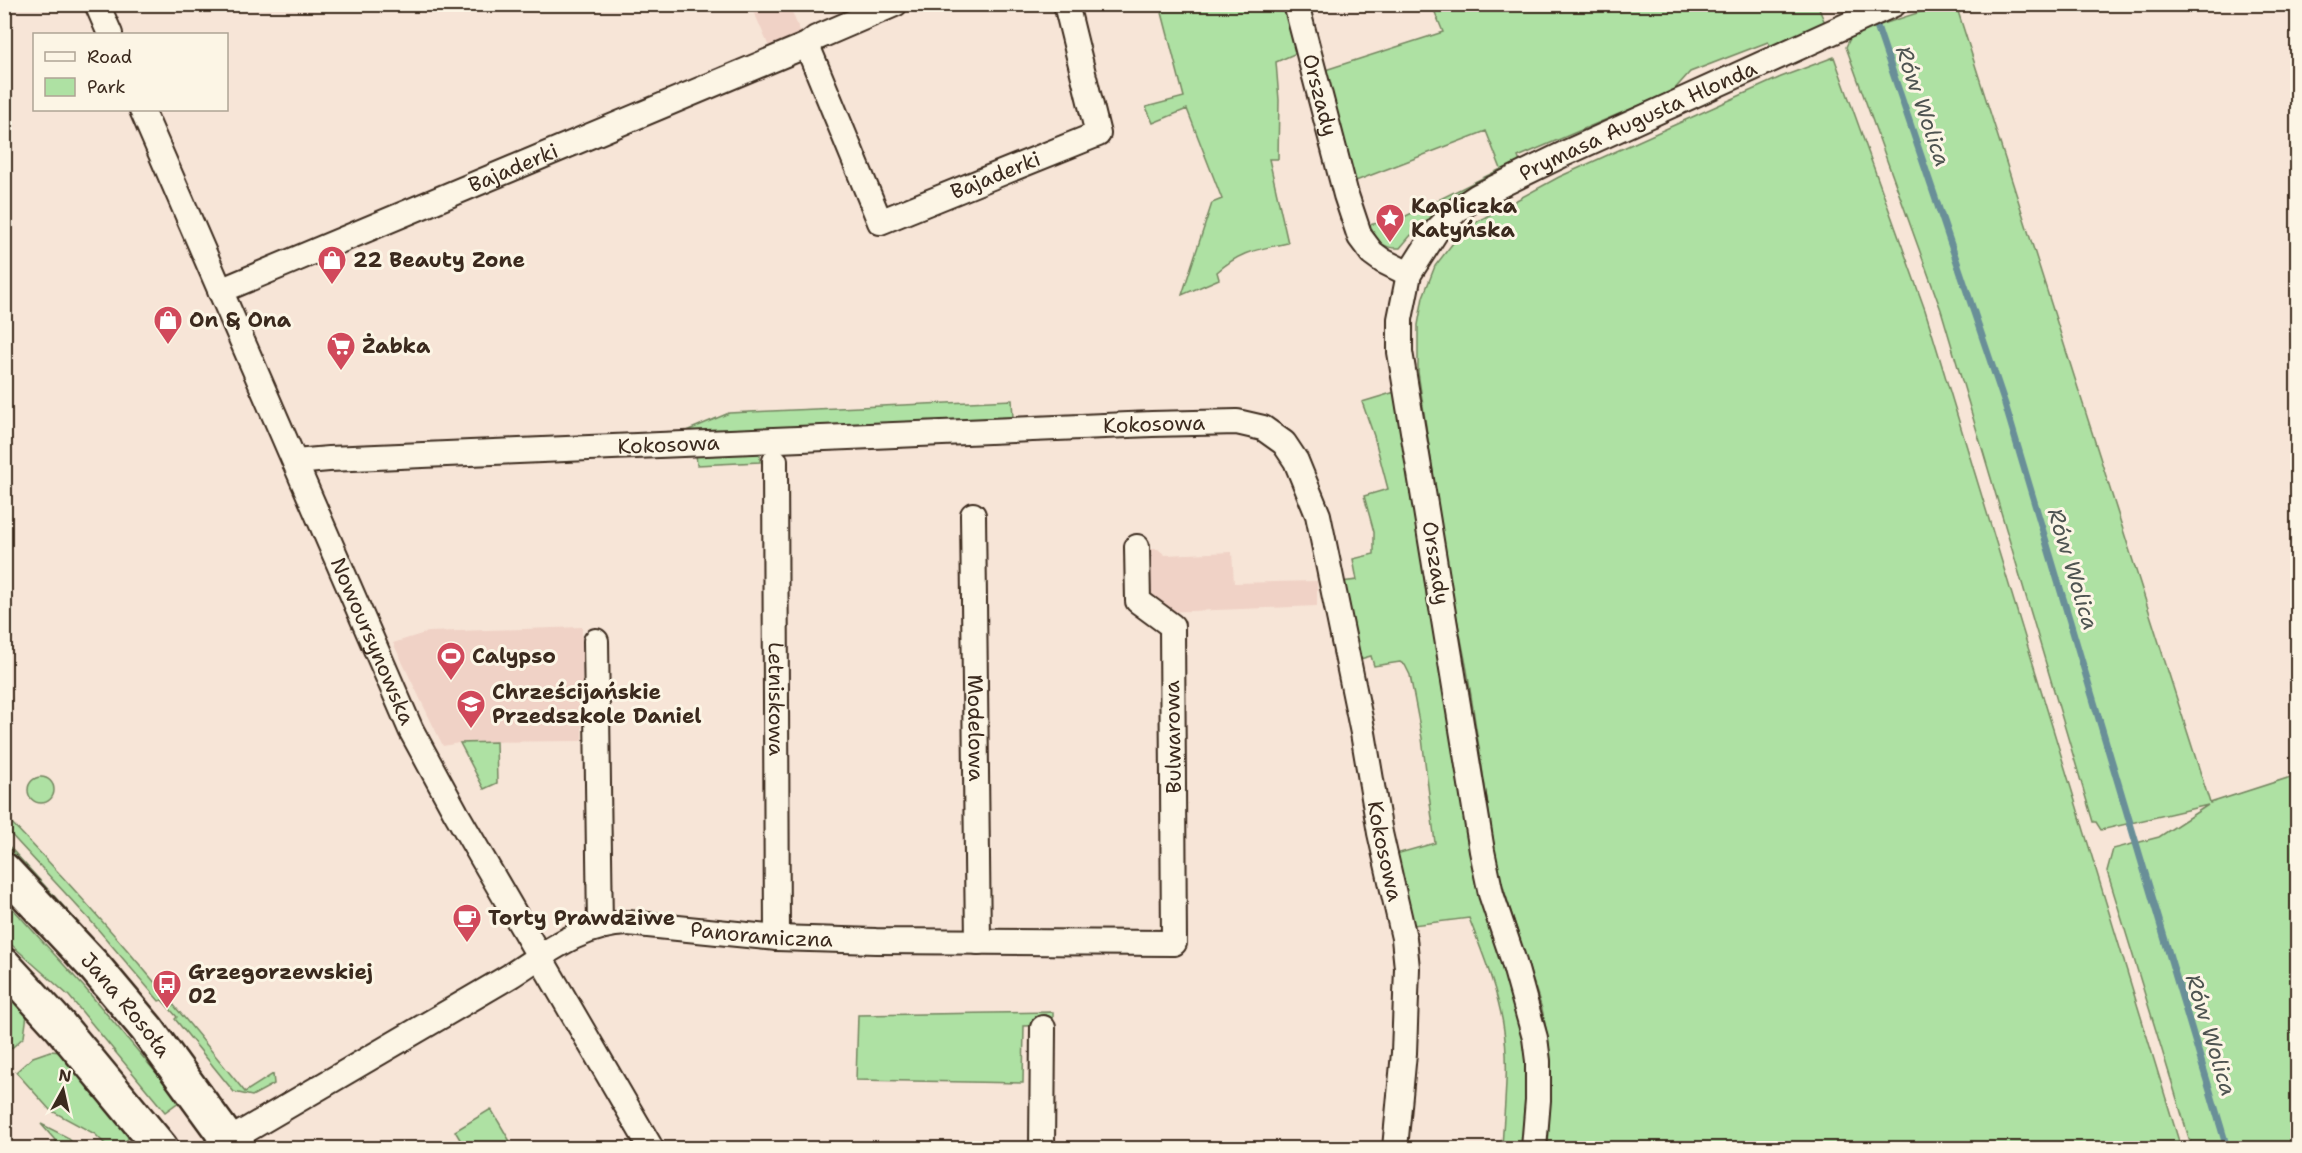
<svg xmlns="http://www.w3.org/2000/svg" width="2302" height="1153" viewBox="0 0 2302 1153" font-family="'Shantell Sans',sans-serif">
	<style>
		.built { fill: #f0d2c6 }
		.green { fill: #aee1a3; stroke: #748660; stroke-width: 1.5 }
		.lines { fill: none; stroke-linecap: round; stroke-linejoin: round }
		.stream { stroke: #698f98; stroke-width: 7 }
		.street-casing { stroke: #3b2a1e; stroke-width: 28 }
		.secondary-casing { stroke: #3b2a1e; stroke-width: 38 }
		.street { stroke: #fcf5e5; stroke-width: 24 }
		.secondary { stroke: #fcf5e5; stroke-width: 33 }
		.labels { text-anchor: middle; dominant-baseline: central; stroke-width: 6; stroke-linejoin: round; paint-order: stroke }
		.street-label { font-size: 21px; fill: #3b2a1e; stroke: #fcf5e5 }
		.poi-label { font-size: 21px; font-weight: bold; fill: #3b2a1e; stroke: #fcf5e5; text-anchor: start }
		.water-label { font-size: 22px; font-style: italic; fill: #4e5451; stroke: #fcf5e5 }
	</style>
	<rect width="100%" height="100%" fill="#f7e5d7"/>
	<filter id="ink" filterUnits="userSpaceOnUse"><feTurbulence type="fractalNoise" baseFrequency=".0167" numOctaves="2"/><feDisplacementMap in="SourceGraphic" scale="12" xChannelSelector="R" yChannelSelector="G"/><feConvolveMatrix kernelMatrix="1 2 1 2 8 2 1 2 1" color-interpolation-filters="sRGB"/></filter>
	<g filter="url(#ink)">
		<!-- built -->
		<path class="built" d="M 751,5 L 789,5 L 802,36 L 770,49 Z
			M 1143,549 L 1158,549 L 1165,555 L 1232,552 L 1234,583 L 1317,581 L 1317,606 L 1165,612 L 1145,595 Z
			M 582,627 L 582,741 L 464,742 L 443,746 L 393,643 L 428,632 Z"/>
		<!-- green -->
		<path class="green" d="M 1817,4 L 1825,23 L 1771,47 L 1768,42 L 1690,72 L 1673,91 L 1518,157 L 1520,162 L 1502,170 L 1504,174 L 1452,198 L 1443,205 L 1417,237 L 1411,235 L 1400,248 C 1384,249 1378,242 1371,229 L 1361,227 L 1406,216 L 1501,169 L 1486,131 L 1348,184 L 1319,72 L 1443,32 L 1432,5 Z
			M 1160,5 L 1289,5 L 1301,51 L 1276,62 L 1279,100 L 1278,159 L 1269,159 L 1288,243 C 1257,250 1242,250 1217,272 L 1219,279 L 1182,295 L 1212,203 L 1222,199 L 1187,109 L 1153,123 L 1146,107 L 1184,97 Z
			M 1942,5 L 1956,5 L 2210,803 L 2297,775 L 2297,1148 L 2192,1148 L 2107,871 L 2113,849 L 2159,837 L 2208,805 L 2101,830 L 2096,822 L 2093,822 L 1941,310 L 1846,47 L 1852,34 Z
			M 1834,57 L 1925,310 L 2181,1148 L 1548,1148 L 1551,1082 L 1549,1044 L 1542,1009 L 1498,871 L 1467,670 L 1447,568 L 1418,372 L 1418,325 L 1423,297 L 1435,266 L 1460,234 L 1480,220 L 1559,177 L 1781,77 Z
			M 1395,392 L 1415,503 L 1427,602 L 1444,668 L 1531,1056 L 1526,1148 L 1502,1148 C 1504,1107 1510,1065 1503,1024 C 1497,988 1482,952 1469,918 L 1413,925 L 1396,854 L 1435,843 L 1422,738 L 1410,675 L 1405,665 L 1400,662 L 1374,666 L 1371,656 L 1360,659 L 1341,582 L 1357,580 L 1353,559 L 1374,554 L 1374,532 L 1364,496 L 1388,489 L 1374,436 L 1362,402 Z
			M 1012,400 L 1013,418 L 679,434 L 729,413 Z
			M 760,451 L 760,462 L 697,465 L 696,454 Z
			M 496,742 L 497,783 L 484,789 L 460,743 Z
			M28 790a13 13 0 1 1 26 0a13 13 0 1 1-26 0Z
			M 5,816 C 90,903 168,997 245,1092 L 273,1074 L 274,1084 L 252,1096 L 234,1092 L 175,1019 L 177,1017 L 162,1000 L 159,1001 L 90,920 L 5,828 Z
			M 5,842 L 106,953 L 60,916 L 5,856 Z
			M 4,899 L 84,987 L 180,1101 L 165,1112 L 69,996 L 5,939 Z
			M 4,986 L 27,1014 L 24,1037 L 5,1054 Z
			M 1053,1012 L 1053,1025 L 1024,1026 L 1023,1083 L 856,1080 L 858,1015 Z
			M 50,1051 L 63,1052 L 128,1130 L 128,1139 L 117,1148 L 109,1148 L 95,1134 L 50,1110 L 16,1072 L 33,1057 Z
			M 491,1109 L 514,1148 L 465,1148 L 455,1131 Z
			M 41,1124 L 67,1137 L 78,1148 L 62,1148 Z"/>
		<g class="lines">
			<!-- stream -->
			<path class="stream" d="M 1874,17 L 2005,404 L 2227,1148"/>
			<!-- street casing -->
			<g class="street-casing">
				<g id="street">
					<path d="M 97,4 L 110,34"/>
					<path id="s1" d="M 1296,4 L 1346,195 L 1360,237 L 1372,253 L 1383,261 L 1409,274"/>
					<path id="s2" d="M 807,45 L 880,222 L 1098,134 L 1066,4"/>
					<path id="s3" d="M 142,110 L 411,730 L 456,813 L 651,1148"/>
					<path id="s4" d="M 220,291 L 807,45 L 816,38 L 895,4"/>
					<path id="s5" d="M 775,461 L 777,938"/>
					<path id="s6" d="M 295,462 L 329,459 L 1152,424 L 1237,422 L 1263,428 L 1284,443 L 1296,461 L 1318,515 L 1363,733 L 1380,833 L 1404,938 L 1407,968 L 1404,1053 L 1395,1148"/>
					<path id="s7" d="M 973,515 L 978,942"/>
					<path d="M 596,641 L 600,926"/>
					<path id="s8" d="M 216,1148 L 510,976 C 547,952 582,924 628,923 L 777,938 L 876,941 L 1174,943 L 1172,626 L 1138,601 L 1137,547"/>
					<path d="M 1042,1148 L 1043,1028"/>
					<path id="s9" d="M 1534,1148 L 1538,1100 L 1538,1061 L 1535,1038 L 1513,959 L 1491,894 L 1482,851 L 1400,352 L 1400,319 L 1409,274 L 1437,230 L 1457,210 L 1478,196 L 1566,153 L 1894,4"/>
				</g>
			</g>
			<!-- secondary casing -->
			<g class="secondary-casing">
				<g id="secondary">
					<path id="s10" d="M 4,870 L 94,966 L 147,1029 L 234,1148"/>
					<path d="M 4,965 L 60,1026 L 161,1148"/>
				</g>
			</g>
			<!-- street -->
			<use href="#street" class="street"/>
			<!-- secondary -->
			<use href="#secondary" class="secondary"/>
		</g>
	</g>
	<!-- icons -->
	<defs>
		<g id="sight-pin" transform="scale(1.5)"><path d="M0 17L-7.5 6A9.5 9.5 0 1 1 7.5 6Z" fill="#d1495b" stroke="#fcf5e5"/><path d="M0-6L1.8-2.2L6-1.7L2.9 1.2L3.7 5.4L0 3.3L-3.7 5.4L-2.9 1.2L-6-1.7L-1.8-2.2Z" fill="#fff"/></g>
		<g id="shop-pin" transform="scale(1.5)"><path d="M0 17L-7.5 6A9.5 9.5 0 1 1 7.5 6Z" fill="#d1495b" stroke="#fcf5e5"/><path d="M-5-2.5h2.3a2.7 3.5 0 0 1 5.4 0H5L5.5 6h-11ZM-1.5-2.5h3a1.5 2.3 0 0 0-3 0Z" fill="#fff"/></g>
		<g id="supermarket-pin" transform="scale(1.5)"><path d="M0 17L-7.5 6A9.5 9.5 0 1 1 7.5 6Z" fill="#d1495b" stroke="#fcf5e5"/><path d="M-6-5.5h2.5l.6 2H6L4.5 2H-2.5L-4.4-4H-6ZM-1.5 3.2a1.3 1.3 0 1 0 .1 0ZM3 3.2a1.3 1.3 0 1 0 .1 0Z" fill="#fff"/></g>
		<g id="stadium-pin" transform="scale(1.5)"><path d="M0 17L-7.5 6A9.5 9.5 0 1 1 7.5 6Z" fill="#d1495b" stroke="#fcf5e5"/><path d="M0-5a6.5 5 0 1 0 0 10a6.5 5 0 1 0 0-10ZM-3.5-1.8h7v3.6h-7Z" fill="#fff"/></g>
		<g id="school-pin" transform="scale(1.5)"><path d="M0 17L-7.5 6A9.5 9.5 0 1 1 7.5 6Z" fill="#d1495b" stroke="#fcf5e5"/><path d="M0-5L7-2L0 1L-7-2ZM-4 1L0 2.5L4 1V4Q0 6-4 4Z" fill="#fff"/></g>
		<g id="cafe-pin" transform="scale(1.5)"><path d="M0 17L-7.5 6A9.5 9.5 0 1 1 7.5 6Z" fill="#d1495b" stroke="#fcf5e5"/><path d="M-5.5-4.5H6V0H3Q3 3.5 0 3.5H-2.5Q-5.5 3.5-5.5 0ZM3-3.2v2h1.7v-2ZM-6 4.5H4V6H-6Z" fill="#fff"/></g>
		<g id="bus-pin" transform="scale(1.5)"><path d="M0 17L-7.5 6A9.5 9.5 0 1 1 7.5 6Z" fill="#d1495b" stroke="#fcf5e5"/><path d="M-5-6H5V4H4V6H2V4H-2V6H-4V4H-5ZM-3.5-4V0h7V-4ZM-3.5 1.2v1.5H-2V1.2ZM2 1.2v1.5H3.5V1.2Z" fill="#fff"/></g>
	</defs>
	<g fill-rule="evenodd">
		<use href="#sight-pin" x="1390" y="218"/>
		<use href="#shop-pin" x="332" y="260"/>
		<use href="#shop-pin" x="168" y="320"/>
		<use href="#supermarket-pin" x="341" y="346"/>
		<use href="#stadium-pin" x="451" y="656"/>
		<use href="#school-pin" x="471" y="704"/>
		<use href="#cafe-pin" x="467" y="918"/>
		<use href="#bus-pin" x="167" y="984"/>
	</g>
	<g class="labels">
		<!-- street labels -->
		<g class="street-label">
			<text stroke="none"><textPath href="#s1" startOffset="94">Orszady</textPath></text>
			<text stroke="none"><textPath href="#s9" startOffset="1172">Prymasa Augusta Hlonda</textPath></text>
			<text stroke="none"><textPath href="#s4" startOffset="318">Bajaderki</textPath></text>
			<text stroke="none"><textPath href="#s2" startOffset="316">Bajaderki</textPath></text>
			<text stroke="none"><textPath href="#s6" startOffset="860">Kokosowa</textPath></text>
			<text stroke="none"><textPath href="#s6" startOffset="374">Kokosowa</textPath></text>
			<text transform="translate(1436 563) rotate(81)">Orszady</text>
			<text stroke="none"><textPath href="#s3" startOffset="579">Nowoursynowska</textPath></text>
			<text stroke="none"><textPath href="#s5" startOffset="238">Letniskowa</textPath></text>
			<text stroke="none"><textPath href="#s7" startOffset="213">Modelowa</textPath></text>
			<text transform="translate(1173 737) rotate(-91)">Bulwarowa</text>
			<text stroke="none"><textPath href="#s6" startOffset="1418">Kokosowa</textPath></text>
			<text stroke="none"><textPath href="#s8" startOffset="606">Panoramiczna</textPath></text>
			<text stroke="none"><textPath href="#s10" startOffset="182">Jana Rosoła</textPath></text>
		</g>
		<!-- poi labels -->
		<g class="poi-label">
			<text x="1411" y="206">Kapliczka<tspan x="1411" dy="24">Katyńska</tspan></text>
			<text x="353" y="260">22 Beauty Zone</text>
			<text x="189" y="320">On &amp; Ona</text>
			<text x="362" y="346">Żabka</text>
			<text x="472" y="656">Calypso</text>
			<text x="492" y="692">Chrześcijańskie<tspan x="492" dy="24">Przedszkole Daniel</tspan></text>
			<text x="488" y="918">Torty Prawdziwe</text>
			<text x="188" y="972">Grzegorzewskiej<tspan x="188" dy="24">02</tspan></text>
		</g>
		<!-- water labels -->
		<g class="water-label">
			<text transform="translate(1923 106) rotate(71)">Rów Wolica</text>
			<text transform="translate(2073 569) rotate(73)">Rów Wolica</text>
			<text transform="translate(2211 1035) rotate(73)">Rów Wolica</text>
		</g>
	</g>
	<!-- margin -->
	<rect width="2302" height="1153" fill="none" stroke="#fcf5e5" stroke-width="24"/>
	<rect x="12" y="12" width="2278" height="1129" fill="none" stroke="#3b2a1e" stroke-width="2" filter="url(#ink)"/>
	<!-- legend -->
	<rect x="33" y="33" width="195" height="78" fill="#fcf5e5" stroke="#afa495" stroke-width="1.5"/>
	<rect x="45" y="52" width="30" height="9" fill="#fcf5e5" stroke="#afa495" stroke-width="1.5"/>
	<text x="87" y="63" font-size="18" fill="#3b2a1e">Road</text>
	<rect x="45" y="78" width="30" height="18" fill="#aee1a3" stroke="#afa495" stroke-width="1.5"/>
	<text x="87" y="93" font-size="18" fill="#3b2a1e">Park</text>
	<!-- north arrow -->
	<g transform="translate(63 1090) rotate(8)" stroke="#fcf5e5" stroke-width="4.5" paint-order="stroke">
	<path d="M0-4.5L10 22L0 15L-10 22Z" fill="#3b2a1e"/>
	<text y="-9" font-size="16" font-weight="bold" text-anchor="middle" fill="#3b2a1e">N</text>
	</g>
</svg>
